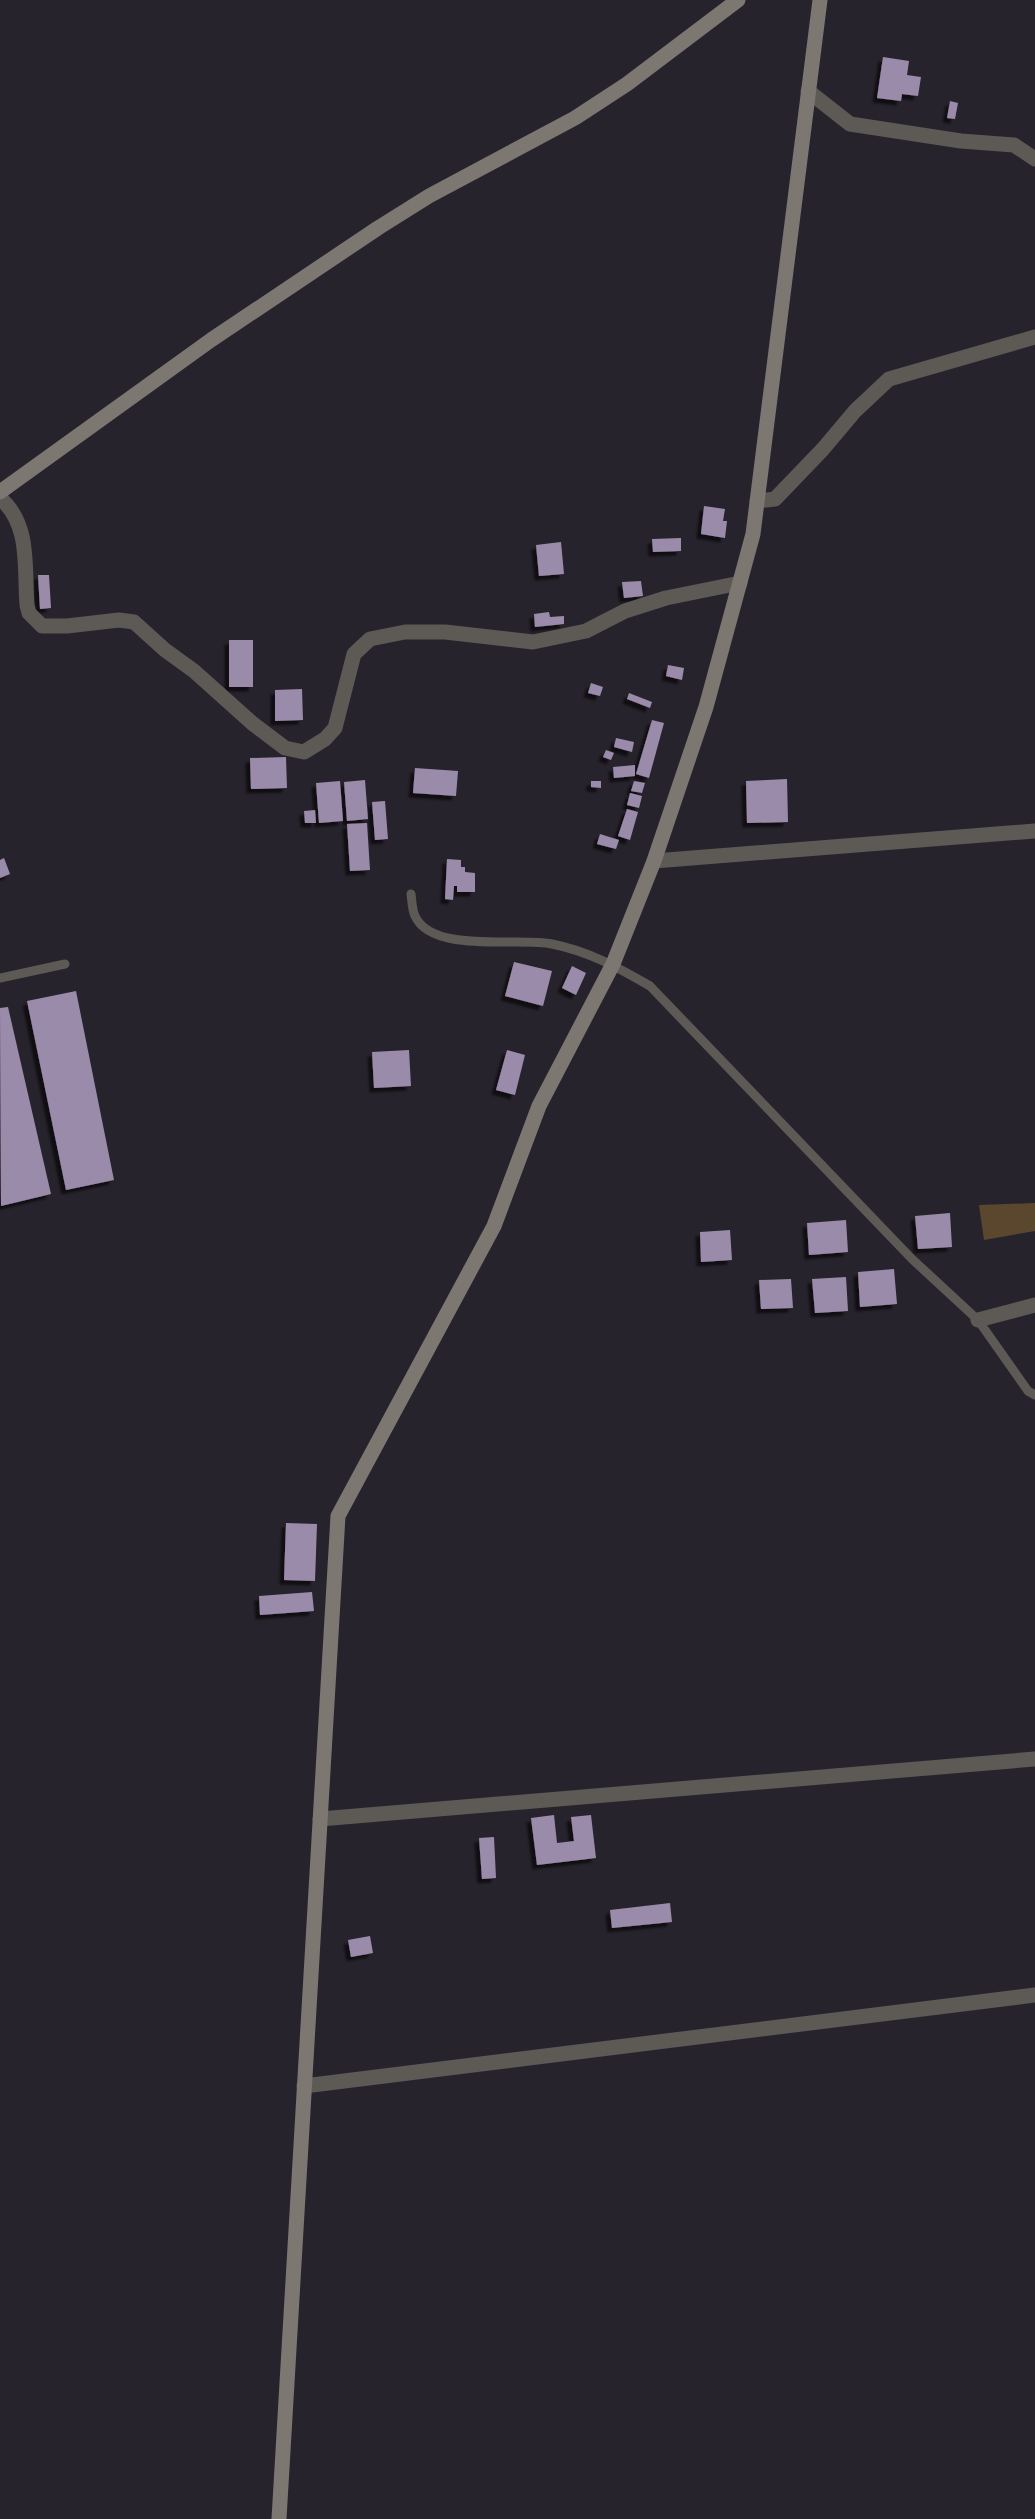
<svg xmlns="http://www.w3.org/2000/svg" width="1035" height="2519" viewBox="0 0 1035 2519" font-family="'PT Sans Narrow',sans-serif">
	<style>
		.green { fill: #5a472d }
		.building { fill: #9b8bab; filter: url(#shadow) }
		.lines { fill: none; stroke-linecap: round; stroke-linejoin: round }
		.lane { stroke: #5d5955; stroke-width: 9 }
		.street { stroke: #5d5955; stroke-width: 15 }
		.secondary { stroke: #7c7770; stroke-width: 15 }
	</style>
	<defs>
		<filter id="shadow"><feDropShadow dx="-4.5" dy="4.5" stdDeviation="1" flood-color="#0009"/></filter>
	</defs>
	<rect width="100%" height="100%" fill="#27232c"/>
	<!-- green -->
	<path class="green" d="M 1035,1203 L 1035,1231 L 984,1240 L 979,1205 Z"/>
	<!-- building -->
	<path class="building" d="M 883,57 L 909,61 L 907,75 L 921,77 L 918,96 L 902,94 L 901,101 L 877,98 Z
		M 950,101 L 958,103 L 955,119 L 947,118 Z
		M 704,506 L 725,509 L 723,521 L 727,521 L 725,538 L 701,534 Z
		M 681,538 L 681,551 L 653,552 L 652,539 Z
		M 561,542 L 564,574 L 539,576 L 536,545 Z
		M 38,575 L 49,575 L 51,608 L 40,609 Z
		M 641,581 L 643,596 L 624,598 L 622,582 Z
		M 549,612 L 550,617 L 564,616 L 564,624 L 535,627 L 534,614 Z
		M 229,640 L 253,640 L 253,687 L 229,687 Z
		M 668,665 L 684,668 L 682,680 L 666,676 Z
		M 591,683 L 603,687 L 600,696 L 588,693 Z
		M 302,689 L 303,720 L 275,721 L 275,690 Z
		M 629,693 L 652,702 L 650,708 L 627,699 Z
		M 652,720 L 664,723 L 649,778 L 636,774 Z
		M 616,738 L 634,742 L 632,752 L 614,747 Z
		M 606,750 L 614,753 L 611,760 L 603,757 Z
		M 286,757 L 287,788 L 251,789 L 250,758 Z
		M 635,765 L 635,776 L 614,778 L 613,767 Z
		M 415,768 L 458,771 L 456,796 L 413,793 Z
		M 787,779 L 788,822 L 747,823 L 746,781 Z
		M 365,780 L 368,819 L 347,821 L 344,782 Z
		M 340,781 L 343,821 L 319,823 L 316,783 Z
		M 591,781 L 601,781 L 601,788 L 591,787 Z
		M 634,781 L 645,783 L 642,793 L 631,791 Z
		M 630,793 L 642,796 L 639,808 L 627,805 Z
		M 385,801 L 388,839 L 375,840 L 372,802 Z
		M 627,809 L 638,812 L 630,840 L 618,836 Z
		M 315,810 L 316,823 L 305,823 L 304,811 Z
		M 367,823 L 370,870 L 350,871 L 347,824 Z
		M 600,834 L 619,840 L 616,849 L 597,844 Z
		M 4,858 L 10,874 L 0,878 L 0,860 Z
		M 447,859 L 461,860 L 461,867 L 465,867 L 465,872 L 475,873 L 475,892 L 457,892 L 457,886 L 454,886 L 453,900 L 445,899 Z
		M 514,962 L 552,971 L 543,1006 L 505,996 Z
		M 572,966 L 586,973 L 576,995 L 562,988 Z
		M 76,991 L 114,1180 L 66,1190 L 27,1001 Z
		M 8,1007 L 51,1194 L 1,1206 L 0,1008 Z
		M 409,1050 L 411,1086 L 374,1088 L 372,1052 Z
		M 507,1050 L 525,1055 L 515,1095 L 496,1090 Z
		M 950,1213 L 952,1247 L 918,1249 L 915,1216 Z
		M 846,1220 L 848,1252 L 809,1255 L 807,1223 Z
		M 730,1230 L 732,1260 L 701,1262 L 700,1232 Z
		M 894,1269 L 897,1304 L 860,1307 L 858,1272 Z
		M 846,1277 L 848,1311 L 815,1313 L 812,1279 Z
		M 791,1279 L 793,1308 L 761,1309 L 759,1280 Z
		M 286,1523 L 317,1524 L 315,1581 L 284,1580 Z
		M 312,1592 L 314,1611 L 260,1615 L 259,1596 Z
		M 554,1815 L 557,1843 L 574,1841 L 571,1817 L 591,1815 L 596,1858 L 537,1865 L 531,1818 Z
		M 494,1837 L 496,1878 L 482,1879 L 479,1838 Z
		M 670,1903 L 672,1922 L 612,1928 L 610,1910 Z
		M 370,1936 L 373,1953 L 351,1957 L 348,1940 Z"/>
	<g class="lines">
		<!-- lane -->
		<path class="lane" d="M 411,894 C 412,901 412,910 415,916 C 432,954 519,937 552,944 C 588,951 619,968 650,986 L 912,1259 L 978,1320 L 1028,1391 L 1035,1395
			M 0,978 L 65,964"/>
		<!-- street -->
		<path class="street" d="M 808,91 L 850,124 L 961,141 L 1014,145 L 1035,159
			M 0,498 C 31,525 24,567 27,605 L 29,613 L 42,626 L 67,626 L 119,620 L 134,622 L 165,650 L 194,671 L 252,723 L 285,748 L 304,752 L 325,739 L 335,728 L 354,654 L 370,639 L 405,632 L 445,632 L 533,642 L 586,631 L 625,611 L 666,598 L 740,583
			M 757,501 L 775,499 L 823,449 L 855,411 L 889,379 L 1035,337
			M 654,861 L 1035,831
			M 978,1320 L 1035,1305
			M 320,1819 L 1035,1759
			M 304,2086 L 1035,1995"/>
		<!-- secondary -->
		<path class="secondary" d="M 0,492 L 211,340 L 378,228 L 429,196 L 575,118 L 627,84 L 738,0
			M 279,2519 L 338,1516 L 494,1226 L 539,1106 L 613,964 L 654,861 L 706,707 L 753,534 L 820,0"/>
	</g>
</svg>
